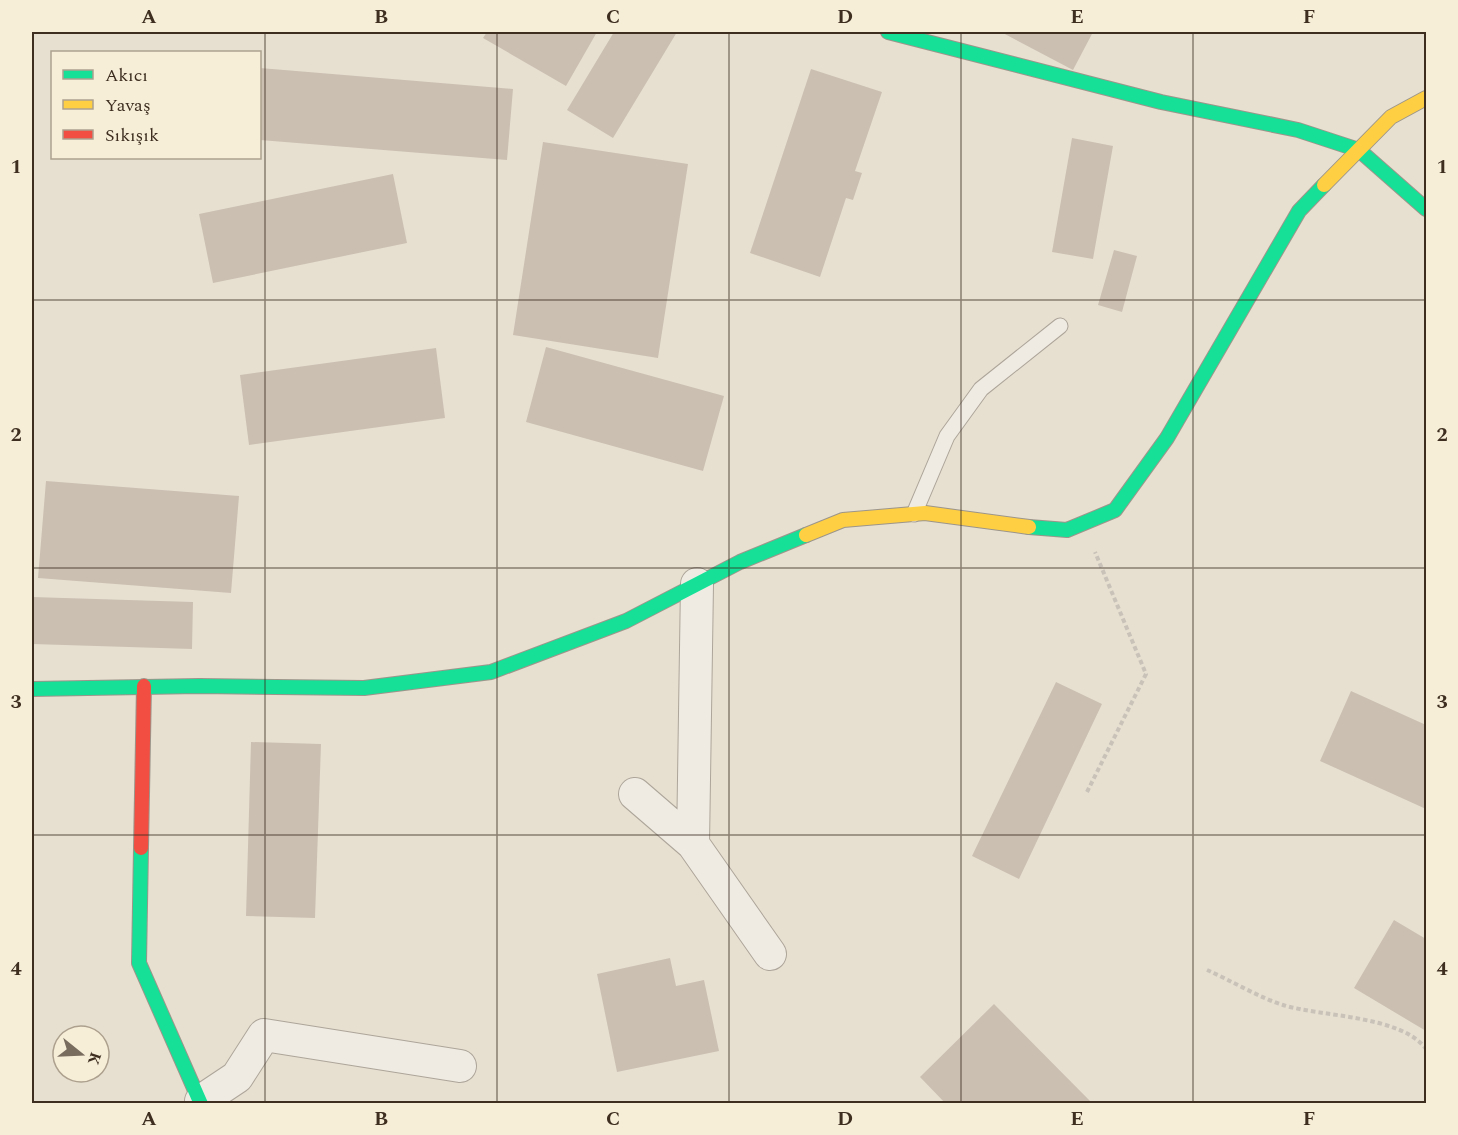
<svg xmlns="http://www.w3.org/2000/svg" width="1458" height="1135" viewBox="0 0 1458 1135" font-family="Spectral,serif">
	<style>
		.building { fill: #cbbfb2 }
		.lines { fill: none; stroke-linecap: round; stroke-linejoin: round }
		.lane-casing { stroke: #ada599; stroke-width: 17 }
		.street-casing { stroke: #ada599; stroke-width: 34 }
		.fast-casing { stroke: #9c958a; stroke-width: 16 }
		.slow-casing { stroke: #9c958a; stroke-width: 16 }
		.jam-casing { stroke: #9c958a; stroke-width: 16 }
		.path { stroke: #c8c2b9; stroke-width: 4; stroke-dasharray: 4.5 3; stroke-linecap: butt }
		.lane { stroke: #efebe3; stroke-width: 15 }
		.street { stroke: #efebe3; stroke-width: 32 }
		.fast { stroke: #16e098; stroke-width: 14 }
		.slow { stroke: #ffcf43; stroke-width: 14 }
		.jam { stroke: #f24e42; stroke-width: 14 }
		.grid { fill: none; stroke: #3d2e20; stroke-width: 1.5; stroke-opacity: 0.55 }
		.neatline { fill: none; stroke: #3d2e20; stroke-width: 2 }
		.grid-label { font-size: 20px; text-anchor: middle; font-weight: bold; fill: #3d2e20 }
	</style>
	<rect width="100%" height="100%" fill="#e7e0d1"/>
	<!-- building -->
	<path class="building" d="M 487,32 L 597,32 L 566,86 L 483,38 Z
		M 614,32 L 677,32 L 613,138 L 567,110 Z
		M 1001,32 L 1093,32 L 1073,70 Z
		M 260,68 L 513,89 L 507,160 L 260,140 Z
		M 811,69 L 882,92 L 855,171 L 862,173 L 853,200 L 846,198 L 820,277 L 750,253 Z
		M 1072,138 L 1113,146 L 1093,259 L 1052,252 Z
		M 543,142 L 688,164 L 658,358 L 513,335 Z
		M 393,174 L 407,243 L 213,283 L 199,214 Z
		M 1114,250 L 1137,256 L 1122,312 L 1098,305 Z
		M 546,347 L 724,396 L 703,471 L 526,422 Z
		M 436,348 L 445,418 L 249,445 L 240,375 Z
		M 46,481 L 239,496 L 231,593 L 38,578 Z
		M 32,597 L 193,602 L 192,649 L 32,644 Z
		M 1056,682 L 1102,704 L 1019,879 L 972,856 Z
		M 1351,691 L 1426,725 L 1426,809 L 1320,761 Z
		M 251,742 L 321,744 L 315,918 L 246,916 Z
		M 1394,920 L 1426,939 L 1426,1031 L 1354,988 Z
		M 670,958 L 676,986 L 704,980 L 719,1051 L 617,1072 L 597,974 Z
		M 994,1004 L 1093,1104 L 946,1104 L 920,1077 Z"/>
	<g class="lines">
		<!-- lane casing -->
		<g class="lane-casing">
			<path id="lane" d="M 914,514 L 947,436 L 981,389 L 1060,326"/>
		</g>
		<!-- street casing -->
		<g class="street-casing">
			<path id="street" d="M 697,584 L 693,844 L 770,954
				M 635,794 L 693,844
				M 201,1101 L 237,1077 L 264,1035 L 460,1066"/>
		</g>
		<!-- fast casing -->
		<g class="fast-casing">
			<path id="fast" d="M 888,32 L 1161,102 L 1298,130 L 1359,150 L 1426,209
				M 1029,527 L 1067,530 L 1115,510 L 1167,438 L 1299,211 L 1324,185
				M 32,689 L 199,686 L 364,688 L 491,672 L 626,621 L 740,562 L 806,535
				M 141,848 L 139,963 L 201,1104"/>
		</g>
		<!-- slow casing -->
		<g class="slow-casing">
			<path id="slow" d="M 1324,185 L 1391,117 L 1426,98
				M 806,535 L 843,520 L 925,513 L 1029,527"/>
		</g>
		<!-- jam casing -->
		<g class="jam-casing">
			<path id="jam" d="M 141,848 L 144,686"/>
		</g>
		<!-- path -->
		<path class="path" d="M 1087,792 L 1146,674 L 1095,552
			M 1207,970 C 1230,980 1260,998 1283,1005 C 1321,1017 1401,1015 1426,1049"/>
		<!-- lane -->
		<use href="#lane" class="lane"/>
		<!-- street -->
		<use href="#street" class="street"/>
		<!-- fast -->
		<use href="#fast" class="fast"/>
		<!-- slow -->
		<use href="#slow" class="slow"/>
		<!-- jam -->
		<use href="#jam" class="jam"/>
	</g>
	<!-- grid -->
	<path class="grid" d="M 265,32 L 265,1104M 497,32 L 497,1104M 729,32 L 729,1104M 961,32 L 961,1104M 1193,32 L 1193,1104M 32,300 L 1426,300M 32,568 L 1426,568M 32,835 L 1426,835"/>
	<!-- border -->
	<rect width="1458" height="1135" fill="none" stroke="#f7eed8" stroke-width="66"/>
	<!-- legend -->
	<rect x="51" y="51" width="210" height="108" fill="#f7eed8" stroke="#ada18e" stroke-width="1.5"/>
	<rect x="63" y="70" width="30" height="9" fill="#16e098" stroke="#ada18e" stroke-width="1.5"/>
	<text x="105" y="81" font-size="18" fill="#3d2e20">Akıcı</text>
	<rect x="63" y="100" width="30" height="9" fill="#ffcf43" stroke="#ada18e" stroke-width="1.5"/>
	<text x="105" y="111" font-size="18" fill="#3d2e20">Yavaş</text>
	<rect x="63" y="130" width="30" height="9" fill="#f24e42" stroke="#ada18e" stroke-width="1.5"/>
	<text x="105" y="141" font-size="18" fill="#3d2e20">Sıkışık</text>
	<!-- north arrow -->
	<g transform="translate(81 1054) rotate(108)"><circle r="28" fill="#f7eed8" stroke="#ada18e" stroke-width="1.5"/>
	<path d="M0-4.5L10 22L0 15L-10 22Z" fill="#786c5e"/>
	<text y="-9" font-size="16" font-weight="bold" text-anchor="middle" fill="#3d2e20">K</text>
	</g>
	<rect x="33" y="33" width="1392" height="1069" class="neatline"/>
	<g class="grid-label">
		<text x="149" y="23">A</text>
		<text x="381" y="23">B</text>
		<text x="613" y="23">C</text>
		<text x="845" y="23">D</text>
		<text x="1077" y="23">E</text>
		<text x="1309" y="23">F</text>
		<text x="16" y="173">1</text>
		<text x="1442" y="173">1</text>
		<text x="16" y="441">2</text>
		<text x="1442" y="441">2</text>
		<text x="16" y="708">3</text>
		<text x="1442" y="708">3</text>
		<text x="16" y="975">4</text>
		<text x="1442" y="975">4</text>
		<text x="149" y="1125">A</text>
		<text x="381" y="1125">B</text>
		<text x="613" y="1125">C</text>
		<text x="845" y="1125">D</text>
		<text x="1077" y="1125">E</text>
		<text x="1309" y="1125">F</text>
	</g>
</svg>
